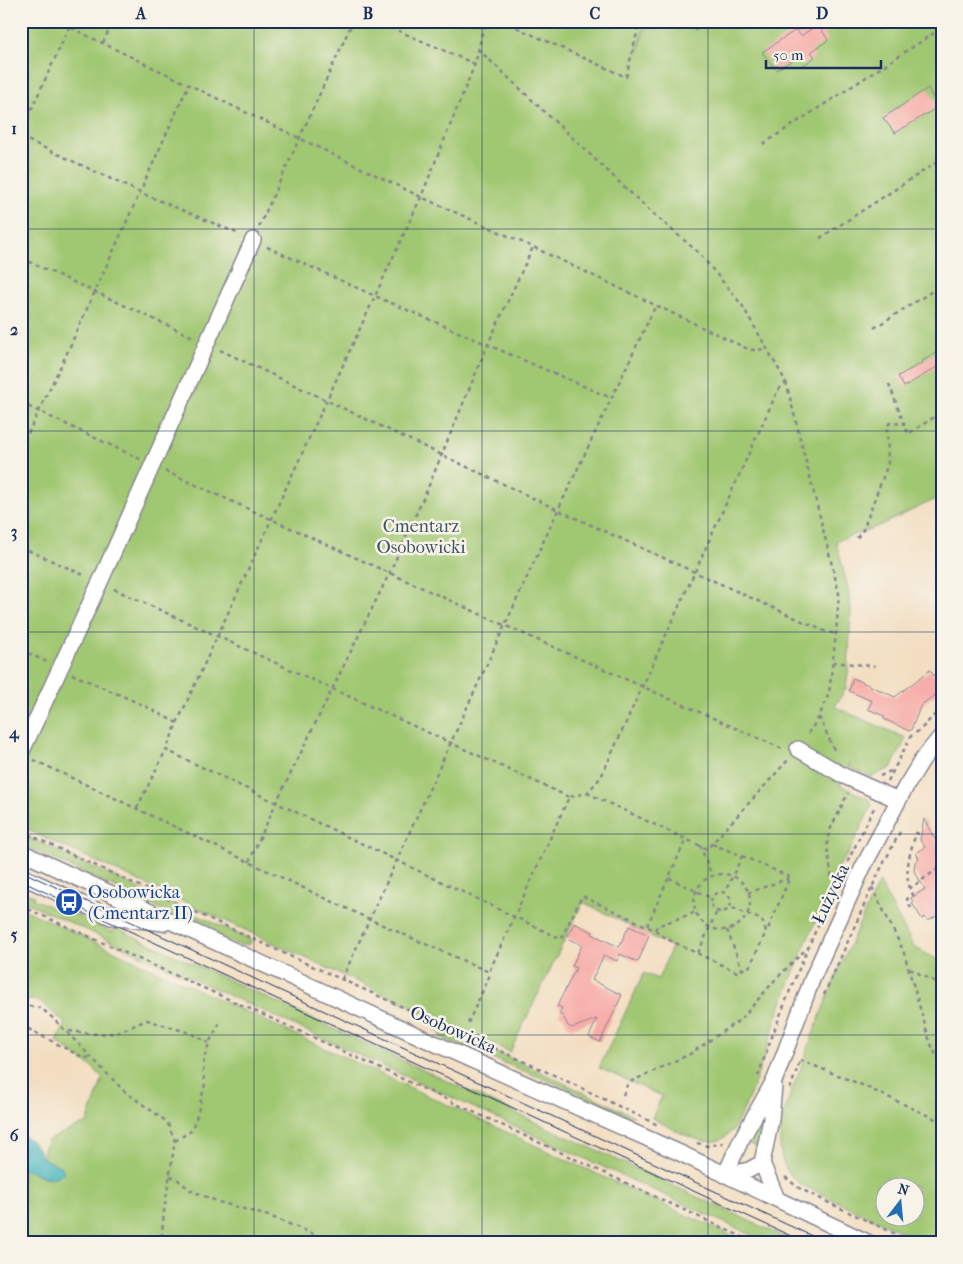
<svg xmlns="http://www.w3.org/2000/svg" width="963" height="1264" viewBox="0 0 963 1264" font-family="'IM FELL French Canon',serif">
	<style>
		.green { fill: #a0c771; stroke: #5e7b68; fill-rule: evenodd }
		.water { fill: #45b5bd; stroke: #30728e }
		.building { fill: #f7ada9 }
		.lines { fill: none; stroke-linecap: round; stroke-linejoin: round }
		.minor-casing { stroke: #878690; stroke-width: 18 }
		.path { stroke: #878690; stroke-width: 2.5; stroke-dasharray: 4 4; stroke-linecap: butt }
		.minor { stroke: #fff; stroke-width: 15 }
		.tram { stroke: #1b2f5e; stroke-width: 1 }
		.grid { fill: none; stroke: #1b2f5e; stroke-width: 1; stroke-opacity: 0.55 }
		.labels { text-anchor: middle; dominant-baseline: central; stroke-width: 5; stroke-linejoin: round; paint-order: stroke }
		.park-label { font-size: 18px; fill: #3c5563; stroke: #f7f3e8 }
		.transit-label { font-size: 18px; fill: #164399; stroke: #f7f3e8; text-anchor: start }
		.street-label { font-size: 18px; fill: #1b2f5e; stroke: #f7f3e8 }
		.neatline { fill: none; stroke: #1b2f5e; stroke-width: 2 }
		.grid-label { font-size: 16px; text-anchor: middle; font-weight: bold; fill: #1b2f5e }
	</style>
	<rect width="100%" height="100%" fill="#f7f3e8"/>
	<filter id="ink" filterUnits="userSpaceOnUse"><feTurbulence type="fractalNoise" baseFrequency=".02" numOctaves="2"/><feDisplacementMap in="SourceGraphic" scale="10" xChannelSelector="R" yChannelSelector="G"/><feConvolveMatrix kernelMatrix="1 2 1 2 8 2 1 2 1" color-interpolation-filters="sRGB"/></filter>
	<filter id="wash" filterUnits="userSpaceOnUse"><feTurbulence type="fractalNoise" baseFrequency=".0096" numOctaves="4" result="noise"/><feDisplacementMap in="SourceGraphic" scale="20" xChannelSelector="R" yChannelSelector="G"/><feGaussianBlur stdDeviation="1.12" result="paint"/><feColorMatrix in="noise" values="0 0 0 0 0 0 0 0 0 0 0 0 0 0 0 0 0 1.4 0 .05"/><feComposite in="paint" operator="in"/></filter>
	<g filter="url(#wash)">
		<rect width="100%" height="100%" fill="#f3dec1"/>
		<!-- green -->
		<path class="green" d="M 21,21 L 645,21 L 637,56 L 647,21 L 942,21 L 942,496 L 879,526 L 836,541 L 848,588 L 851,610 L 848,673 L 846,688 L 835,707 L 906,738 L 891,768 L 871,777 L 849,767 L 850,762 L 840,785 L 870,800 L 872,805 L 847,856 L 838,866 L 837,876 C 817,918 798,959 782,1003 C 768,1040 757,1086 738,1121 C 734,1130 726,1139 716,1141 C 698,1145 668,1126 652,1118 L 662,1096 L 599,1068 L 644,973 L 658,979 L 672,947 L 583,902 L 510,1052 L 30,831 L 21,823 Z
			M 21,834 L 251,940 L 250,944 L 238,945 L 21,844 Z
			M 879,882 L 914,947 L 942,962 L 942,1243 L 925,1243 L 800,1184 C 788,1174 782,1165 780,1149 C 778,1115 795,1085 806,1054 C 810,1046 811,1037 815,1029 C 834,979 856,930 879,882 ZM 886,1186 L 916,1186 L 916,1216 L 886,1216 Z
			M 21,890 L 34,896 L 33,899 L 53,908 L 55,906 L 113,932 L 116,928 L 797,1243 L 769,1243 L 21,900 Z
			M 21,908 L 675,1210 L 748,1243 L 21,1243 L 21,1170 L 25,1169 L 47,1178 L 42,1158 L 47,1141 L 60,1134 L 87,1123 L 103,1078 L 91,1066 L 57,1042 L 65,1023 L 40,1001 L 21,999 Z
			M 437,1026 L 490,1051 L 506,1056 L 634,1116 L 629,1117 L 566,1088 L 440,1037 L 441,1032 L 435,1029 Z
			M 761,1116 L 764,1117 L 757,1147 L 747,1143 Z"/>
		<!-- water -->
		<path class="water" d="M 21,1134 C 32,1141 38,1145 42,1158 L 62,1167 L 64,1173 C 46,1185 38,1169 21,1170 Z"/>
		<g id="blocks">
			<!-- building -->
			<path class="building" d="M 818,24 L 828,40 L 811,52 L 815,57 L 804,65 L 798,57 L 776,70 L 762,52 L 796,30 L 801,36 Z
				M 928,88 L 938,107 L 895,133 L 883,118 Z
				M 942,349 L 942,364 L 904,387 L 898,376 L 922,363 L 921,362 Z
				M 930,670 L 942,687 L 942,690 L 921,705 L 911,730 L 909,731 L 884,719 L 884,716 L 868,709 L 872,701 L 849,691 L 853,678 L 895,697 Z
				M 924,819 L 937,843 L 935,845 L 942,858 L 942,913 L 928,921 L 925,917 L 922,919 L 912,903 L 913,902 L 911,898 L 925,889 L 914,871 L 915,862 L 919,858 L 916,853 L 925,847 L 920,840 Z
				M 574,923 L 593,932 L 592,934 L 619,947 L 629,926 L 649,935 L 638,962 L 620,954 L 617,961 L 604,955 L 592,980 L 622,995 L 600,1042 L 589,1037 L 597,1019 L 572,1028 L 568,1026 L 563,1016 L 559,1014 L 562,1008 L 557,1006 L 576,968 L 572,966 L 582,945 L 567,938 Z"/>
		</g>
	</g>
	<g filter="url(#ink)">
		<use href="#blocks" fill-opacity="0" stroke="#878690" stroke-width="1"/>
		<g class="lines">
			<!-- minor casing -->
			<g class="minor-casing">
				<path id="minor" d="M 798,749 L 844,776 L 898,800
					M 21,753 L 100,582 L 253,240
					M 21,852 L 425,1039 L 680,1153 L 869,1243
					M 21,876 L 111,917 L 164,923
					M 774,1086 L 771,1119 L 762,1163 L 777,1199
					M 725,1175 L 741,1140 L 775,1079 L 813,977 L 863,867 L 905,788 L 922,760 L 942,735
					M 725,1175 L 749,1170 L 762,1163"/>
			</g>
			<!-- path -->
			<path class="path" d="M 57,21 L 421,197 L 533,247 L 750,350 L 766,349
				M 345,21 L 352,24
				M 376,21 L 475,64
				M 502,21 L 626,77 L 640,21
				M 694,30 L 708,21
				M 103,43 L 113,21
				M 21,132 L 72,21
				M 21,137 L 139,192 L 239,234
				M 763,144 L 942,28
				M 259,227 L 353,21
				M 820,238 L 942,159
				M 267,247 L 375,296 L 611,398
				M 21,258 L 193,337
				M 874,328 L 942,285
				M 220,350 L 558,510 L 824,631 L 836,634
				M 786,382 L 839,593 L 836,634 L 829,693 L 819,717 L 806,737
				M 889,384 L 908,434 L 942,412
				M 21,403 L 140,459
				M 21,448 L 67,353 L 189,84
				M 165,471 L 504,625 L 785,750
				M 857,538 L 863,530 L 888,464 L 887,426 L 890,423 L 905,424
				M 21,547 L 86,576
				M 114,589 L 569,797
				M 21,650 L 47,662
				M 833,662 L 875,666
				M 72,674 L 143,705 L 177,723 L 166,750 L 561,939 L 582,896 L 655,930 L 667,939 L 737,972 L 750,966 L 766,932 L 762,920 L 730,907
				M 819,717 L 835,752
				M 177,723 L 421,197 L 475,64 L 485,21
				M 34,760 L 369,919 L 489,972 L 569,797 L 587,793 L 601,777 L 778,390 L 786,382 L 742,305 L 699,253 L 650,211 L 479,50
				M 933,773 L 942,762
				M 880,776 L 893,770
				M 888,781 L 911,736 L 920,730 L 942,707
				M 587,793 L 707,849 L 789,759
				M 137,808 L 166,750
				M 21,831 L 292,957 L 556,1076 L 660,1126
				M 712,844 L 742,856 L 725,892
				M 700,845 L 712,876
				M 742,856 L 790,877 L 767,931
				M 249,862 L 276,803 L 390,572 L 427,490 L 488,344 L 533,247
				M694 902a28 28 0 1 1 56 0a28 28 0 1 1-56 0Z
				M 669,878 L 711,898
				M 836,883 L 832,880 L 827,846 L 830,830 L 848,793
				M 872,887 L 903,950 L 930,1042 L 942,1068
				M 909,889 L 942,866
				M711 902a10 10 0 1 1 20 0a10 10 0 1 1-20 0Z
				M 748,893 L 789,878
				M 21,906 L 306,1034 L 755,1243
				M 911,908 L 907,899 L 913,895 C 902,876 910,853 916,833 L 920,834
				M 647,926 L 686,839
				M 655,930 L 657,926 L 696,912
				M 727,930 L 742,969
				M 698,953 L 717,911
				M 910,969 L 942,985
				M 342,979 L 558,510 L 656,305
				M 824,995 L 878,874 L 900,832
				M 21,1005 L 41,1008 L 54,1019 L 124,1091 L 162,1118 L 168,1124 L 175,1141 L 164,1211 L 161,1243
				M 468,1023 L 489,977 L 489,972
				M 21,1025 L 78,1055 L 92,1059
				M 69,1031 L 94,1034 L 116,1033 L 147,1020 L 190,1033 L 209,1043
				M 800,1060 L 862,1085 L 942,1122
				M 758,1076 C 790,982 831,894 875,806
				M 790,1089 L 800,1061
				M 623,1095 L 628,1083 L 690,1054 L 741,1019 L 775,980 L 804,951
				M 175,1141 L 191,1131 L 197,1116 L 205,1084 L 203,1072 L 204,1059 L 209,1043 L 221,1021
				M 697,1143 L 707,1146 L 723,1143
				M 170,1176 L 176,1178 L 190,1190 L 219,1202 L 272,1217 L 335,1243
				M 785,1177 L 799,1188 L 827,1202 L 915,1243
				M 21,1236 L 47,1243"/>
			<!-- minor -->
			<use href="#minor" class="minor"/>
			<!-- tram -->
			<path class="tram" d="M 21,871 L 827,1243
				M 21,881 L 806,1243"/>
		</g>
	</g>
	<!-- grid -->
	<path class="grid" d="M 254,21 L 254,1243M 482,21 L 482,1243M 708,21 L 708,1243M 21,229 L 942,229M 21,431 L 942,431M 21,632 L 942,632M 21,834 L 942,834M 21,1035 L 942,1035"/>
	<!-- icons -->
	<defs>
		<g id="bus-disc" transform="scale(1.4375)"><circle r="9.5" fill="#1a4fb4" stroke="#f7f3e8"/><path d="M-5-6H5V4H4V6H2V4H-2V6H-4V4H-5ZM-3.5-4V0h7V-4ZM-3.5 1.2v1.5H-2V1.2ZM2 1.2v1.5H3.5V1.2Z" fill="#fff"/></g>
	</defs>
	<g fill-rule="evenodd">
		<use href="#bus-disc" x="69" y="902"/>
	</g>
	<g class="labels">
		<!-- park labels -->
		<g class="park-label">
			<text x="421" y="526">Cmentarz<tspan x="421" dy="21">Osobowicki</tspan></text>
		</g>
		<!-- transit labels -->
		<g class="transit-label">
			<text x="88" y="892">Osobowicka<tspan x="88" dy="21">(Cmentarz II)</tspan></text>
		</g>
		<!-- street labels -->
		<g class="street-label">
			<text transform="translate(831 894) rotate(-65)">Łużycka</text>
			<text transform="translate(453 1030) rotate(24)">Osobowicka</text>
		</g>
	</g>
	<!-- margin -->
	<rect width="963" height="1264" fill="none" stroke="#f7f3e8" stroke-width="55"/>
	<!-- north arrow -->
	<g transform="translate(900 1202) rotate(16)"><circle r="24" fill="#f7f3e8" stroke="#9fa5b1"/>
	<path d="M0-4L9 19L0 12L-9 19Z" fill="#1f6fb2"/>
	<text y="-8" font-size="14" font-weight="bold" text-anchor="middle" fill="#1b2f5e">N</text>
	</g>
	<!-- scale -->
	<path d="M766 60v8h115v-8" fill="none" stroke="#1b2f5e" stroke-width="2.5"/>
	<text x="773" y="60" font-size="15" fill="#1b2f5e" stroke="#f7f3e8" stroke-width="4" paint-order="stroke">50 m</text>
	<rect x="28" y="28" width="908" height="1208" class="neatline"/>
	<g class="grid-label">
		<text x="141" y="19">A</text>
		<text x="368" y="19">B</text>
		<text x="595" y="19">C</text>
		<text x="822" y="19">D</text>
		<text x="14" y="134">1</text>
		<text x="14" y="335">2</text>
		<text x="14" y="537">3</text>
		<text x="14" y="738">4</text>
		<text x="14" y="940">5</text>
		<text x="14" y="1141">6</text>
	</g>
</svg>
